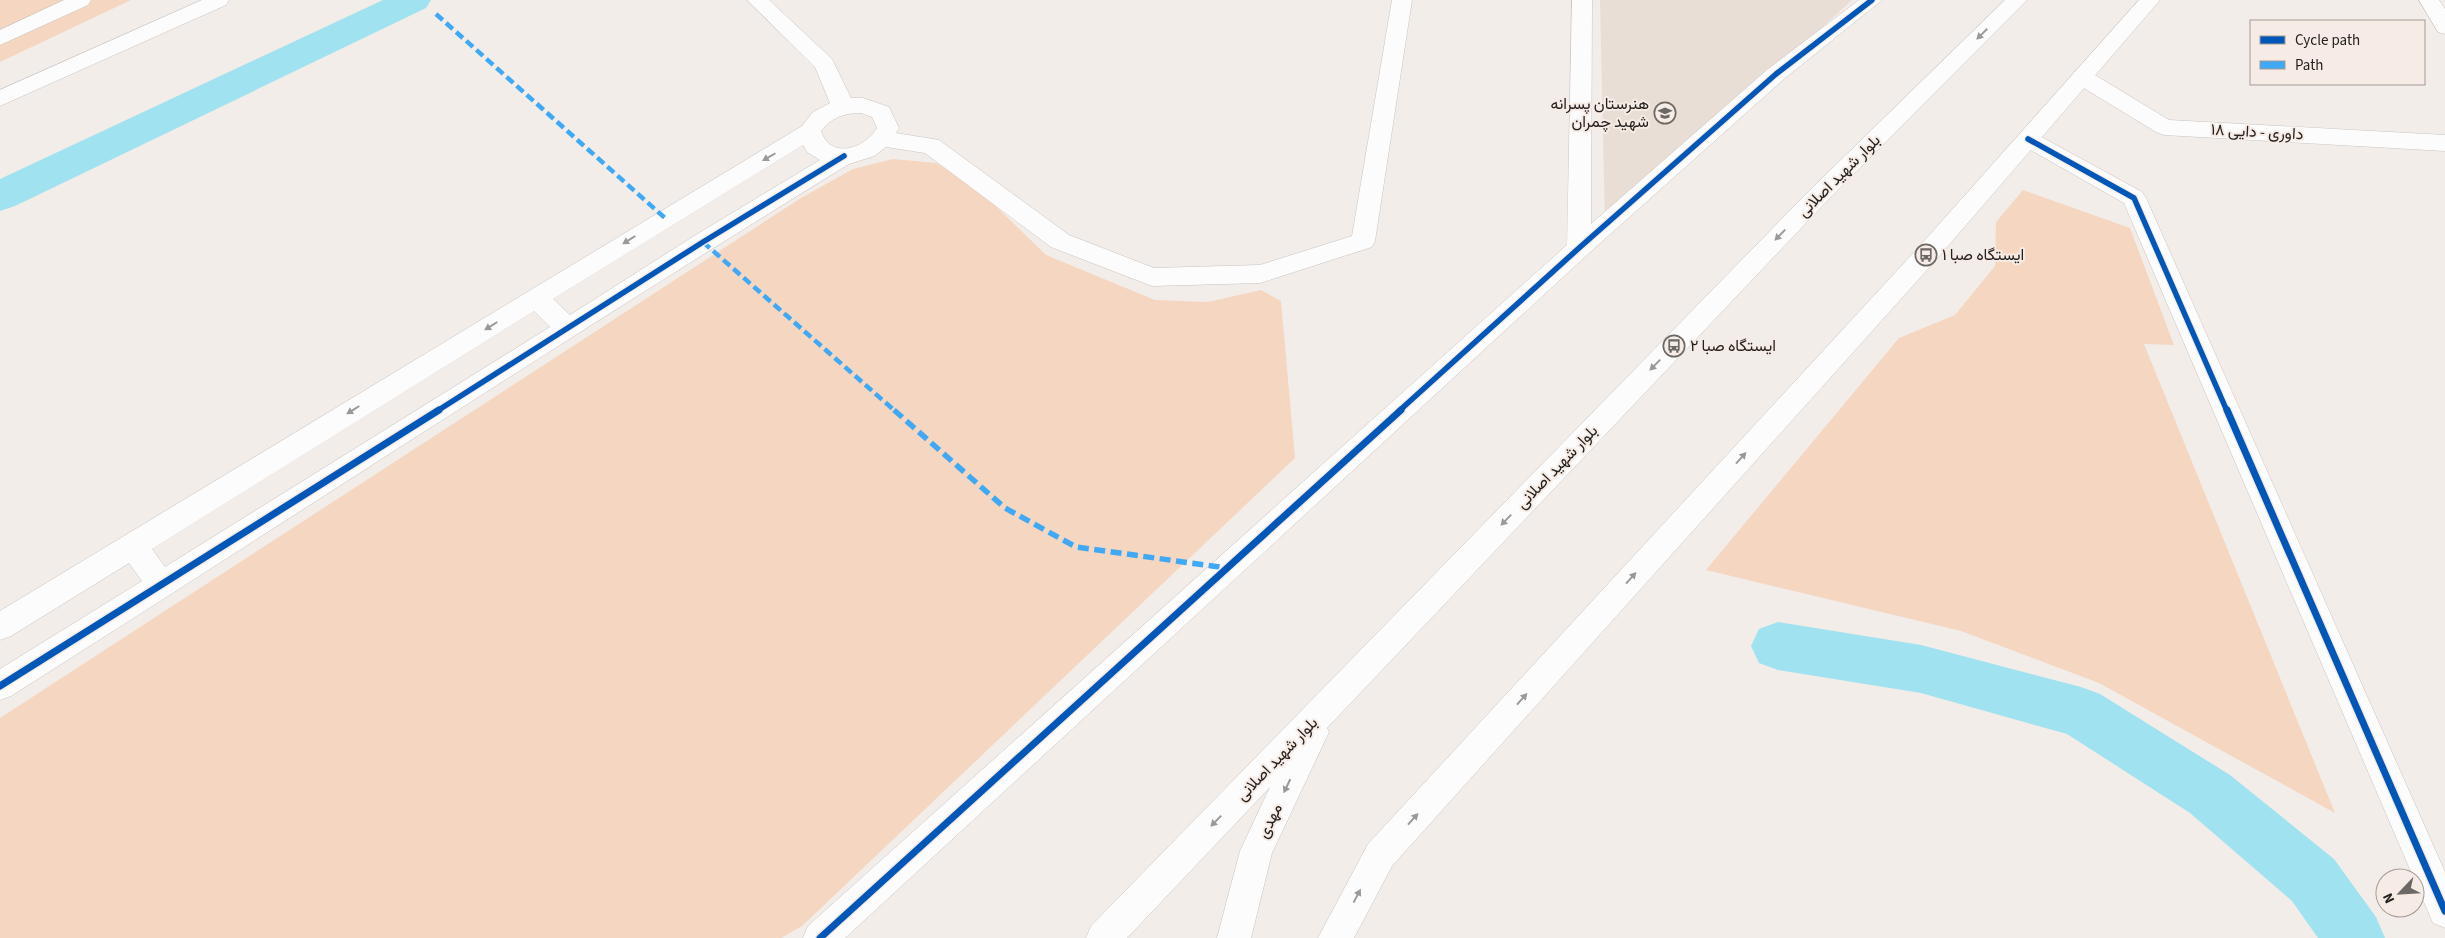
<svg xmlns="http://www.w3.org/2000/svg" width="2445" height="938" viewBox="0 0 2445 938" font-family="'Source Sans 3',Vazirmatn,sans-serif">
	<style>
		.built { fill: #e9ded5 }
		.green { fill: #f5d6c1 }
		.lines { fill: none; stroke-linecap: round; stroke-linejoin: round }
		.canal { fill: #a0e2f0; fill-rule: evenodd }
		.minor-casing { stroke: #c7c3c0; stroke-width: 1 }
		.major-casing { stroke: #c7c3c0; stroke-width: 1 }
		.minor { fill: #fdfcfc; fill-rule: evenodd }
		.major { fill: #fdfcfc; fill-rule: evenodd }
		.quiet-far1 { stroke: #3fa9f5; stroke-width: 4.5; stroke-dasharray: 9 4.5; stroke-linecap: butt }
		.quiet { stroke: #3fa9f5; stroke-width: 5.5; stroke-dasharray: 11 5.5; stroke-linecap: butt }
		.cycleway-far1-casing { stroke: #f6ece5; stroke-width: 8 }
		.cycleway-casing { stroke: #f6ece5; stroke-width: 10 }
		.cycleway-far1 { stroke: #0057b8; stroke-width: 5.5 }
		.cycleway { stroke: #0057b8; stroke-width: 7 }
		.oneway { fill: #9b9998 }
		.labels { text-anchor: middle; dominant-baseline: central; stroke-width: 4; stroke-linejoin: round; paint-order: stroke }
		.poi-label { font-size: 16px; fill: #24201e; stroke: #f6ece5; text-anchor: start }
		.street-label { font-size: 16px; fill: #24201e; stroke: #f6ece5 }
	</style>
	<rect width="100%" height="100%" fill="#f2ede9"/>
	<!-- built -->
	<path class="built" d="M 1600,0 L 1852,0 L 1605,227 Z"/>
	<!-- green -->
	<path class="green" d="M 0,0 L 131,0 L 0,62 Z
		M 893,159 L 936,163 L 976,187 L 1046,255 L 1155,300 L 1208,302 L 1261,290 L 1281,301 L 1295,458 L 802,926 L 781,938 L 0,938 L 0,718 L 801,198 L 853,169 Z
		M 2023,190 L 2130,228 L 2174,345 L 2144,344 L 2335,813 L 2099,683 L 1961,631 L 1706,570 L 1899,338 L 1955,315 L 1995,266 L 1996,222 Z"/>
	<g class="lines">
		<!-- canal -->
		<path class="canal" d="M 383,0 L 431,0 L 426,8 L 15,206 L 0,211 L 0,179 Z
			M 1778,622 L 1921,645 L 2081,687 L 2100,694 L 2230,775 L 2334,859 L 2376,917 L 2385,938 L 2318,938 L 2292,901 L 2190,813 L 2067,734 L 1921,693 L 1778,670 L 1759,663 L 1751,646 L 1759,629 Z"/>
		<!-- minor casing -->
		<g class="minor-casing">
			<path id="minor" d="M 64,0 L 91,0 L 88,5 L 0,45 L 0,30 Z
				M 202,0 L 229,0 L 226,5 L 0,106 L 0,90 Z
				M 747,0 L 769,0 L 832,59 L 851,98 L 863,98 L 889,107 L 899,128 L 896,133 L 939,140 L 1069,235 L 1154,268 L 1260,265 L 1352,236 L 1392,0 L 1412,0 L 1375,241 L 1372,247 L 1260,283 L 1152,286 L 1051,247 L 925,153 L 886,147 L 874,156 L 849,164 C 567,337 290,519 11,696 L 0,700 L 0,669 L 142,581 L 129,563 L 11,636 L 0,640 L 0,611 L 802,126 L 813,112 L 830,103 L 815,67 ZM 861,113 L 872,117 L 877,128 C 865,149 830,160 821,131 C 832,117 844,113 861,113 ZM 803,145 L 807,152 L 820,160 L 694,236 L 570,315 L 553,299 ZM 534,311 L 550,327 L 165,567 L 152,549 Z
				M 1572,0 L 1592,0 L 1591,224 L 1768,69 L 1859,0 L 1882,0 L 1784,79 L 1588,254 L 845,938 L 803,938 L 808,926 L 1567,245 Z
				M 2419,0 L 2439,0 L 2445,9 L 2445,34 L 2438,32 Z
				M 2082,70 L 2090,72 L 2169,120 L 2445,135 L 2445,151 L 2164,135 L 2156,132 L 2074,82 L 2071,77 L 2074,72 Z
				M 2028,131 L 2036,134 L 2142,192 L 2146,198 L 2445,872 L 2445,928 L 2433,923 L 2124,203 L 2020,144 L 2017,139 L 2020,134 Z"/>
		</g>
		<!-- major casing -->
		<g class="major-casing">
			<path id="major" d="M 2005,0 L 2027,0 L 1824,204 L 1327,728 L 1329,732 L 1272,853 L 1251,938 L 1217,938 L 1240,851 L 1270,787 L 1127,938 L 1086,938 L 1091,926 L 1808,192 Z
				M 2139,0 L 2160,0 L 1935,261 L 1392,866 L 1354,938 L 1318,938 L 1368,844 L 1917,249 Z"/>
		</g>
		<!-- minor -->
		<use href="#minor" class="minor"/>
		<!-- major -->
		<use href="#major" class="major"/>
		<!-- quiet-far1 -->
		<path class="quiet-far1" d="M 436,14 L 665,218
			M 703,242 L 895,411"/>
		<!-- quiet -->
		<path class="quiet" d="M 894,410 L 1005,508 L 1076,547 L 1227,568"/>
		<!-- cycleway-far1 casing -->
		<g class="cycleway-far1-casing">
			<path id="cycleway-far1" d="M 2028,139 L 2134,198 L 2227,411
				M 437,411 L 703,242 L 844,156
				M 1399,411 L 1579,248 L 1776,74 L 1872,0"/>
		</g>
		<!-- cycleway casing -->
		<g class="cycleway-casing">
			<path id="cycleway" d="M 2227,410 L 2445,911
				M 0,686 L 439,410
				M 820,938 L 1401,410"/>
		</g>
		<!-- cycleway-far1 -->
		<use href="#cycleway-far1" class="cycleway-far1"/>
		<!-- cycleway -->
		<use href="#cycleway" class="cycleway"/>
	</g>
	<!-- one-way arrows -->
	<defs><path id="oneway-solid" d="M-6-.8H1V-3.2L6.5 0L1 3.2V.8H-6Z" transform="scale(1.25)"/></defs>
	<g class="oneway">
		<use href="#oneway-solid" transform="translate(1982 34) rotate(135)"/>
		<use href="#oneway-solid" transform="translate(769 157) rotate(150)"/>
		<use href="#oneway-solid" transform="translate(1780 235) rotate(134)"/>
		<use href="#oneway-solid" transform="translate(629 240) rotate(148)"/>
		<use href="#oneway-solid" transform="translate(491 326) rotate(148)"/>
		<use href="#oneway-solid" transform="translate(1655 365) rotate(134)"/>
		<use href="#oneway-solid" transform="translate(353 410) rotate(148)"/>
		<use href="#oneway-solid" transform="translate(1741 458) rotate(-48)"/>
		<use href="#oneway-solid" transform="translate(1506 520) rotate(134)"/>
		<use href="#oneway-solid" transform="translate(1631 578) rotate(-48)"/>
		<use href="#oneway-solid" transform="translate(1522 699) rotate(-48)"/>
		<use href="#oneway-solid" transform="translate(1287 786) rotate(116)"/>
		<use href="#oneway-solid" transform="translate(1413 819) rotate(-48)"/>
		<use href="#oneway-solid" transform="translate(1216 821) rotate(134)"/>
		<use href="#oneway-solid" transform="translate(1357 896) rotate(-62)"/>
	</g>
	<!-- icons -->
	<defs>
		<g id="school-ring" transform="scale(1.125)"><circle r="9.5" fill="#f6ece5" stroke="#6c6865" stroke-width="1.5"/><path d="M0-5L7-2L0 1L-7-2ZM-4 1L0 2.5L4 1V4Q0 6-4 4Z" fill="#6c6865"/></g>
		<g id="bus-ring" transform="scale(1.125)"><circle r="9.5" fill="#f6ece5" stroke="#6c6865" stroke-width="1.5"/><path d="M-5-6H5V4H4V6H2V4H-2V6H-4V4H-5ZM-3.5-4V0h7V-4ZM-3.5 1.2v1.5H-2V1.2ZM2 1.2v1.5H3.5V1.2Z" fill="#6c6865"/></g>
	</defs>
	<g fill-rule="evenodd">
		<use href="#school-ring" x="1665" y="113"/>
		<use href="#bus-ring" x="1926" y="255"/>
		<use href="#bus-ring" x="1674" y="346"/>
	</g>
	<g class="labels">
		<!-- poi labels -->
		<g class="poi-label">
			<text x="1649" y="104" text-anchor="end">هنرستان پسرانه<tspan x="1649" dy="18">شهید چمران</tspan></text>
			<text x="1942" y="255">ایستگاه صبا ۱</text>
			<text x="1690" y="346">ایستگاه صبا ۲</text>
		</g>
		<!-- street labels -->
		<g class="street-label">
			<text transform="translate(2257 132) rotate(3)">داوری - دایی ۱۸</text>
			<text transform="translate(1839 176) rotate(-45)">بلوار شهید اصلانی</text>
			<text transform="translate(1557 467) rotate(-46)">بلوار شهید اصلانی</text>
			<text transform="translate(1277 759) rotate(-46)">بلوار شهید اصلانی</text>
			<text transform="translate(1270 821) rotate(-64)">مهدی</text>
		</g>
	</g>
	<!-- legend -->
	<rect x="2250" y="20" width="175" height="65" fill="#f6ece5" stroke="#a29a95"/>
	<rect x="2260" y="36" width="25" height="8" fill="#0057b8" stroke="#a29a95"/>
	<text x="2295" y="45" font-size="15" fill="#24201e">Cycle path</text>
	<rect x="2260" y="61" width="25" height="8" fill="#3fa9f5" stroke="#a29a95"/>
	<text x="2295" y="70" font-size="15" fill="#24201e">Path</text>
	<!-- north arrow -->
	<g transform="translate(2400 893) rotate(245)"><circle r="24" fill="#f6ece5" stroke="#a29a95"/>
	<path d="M0-4L9 19L0 12L-9 19Z" fill="#6c6865"/>
	<text y="-8" font-size="14" font-weight="bold" text-anchor="middle" fill="#24201e">N</text>
	</g>
</svg>
